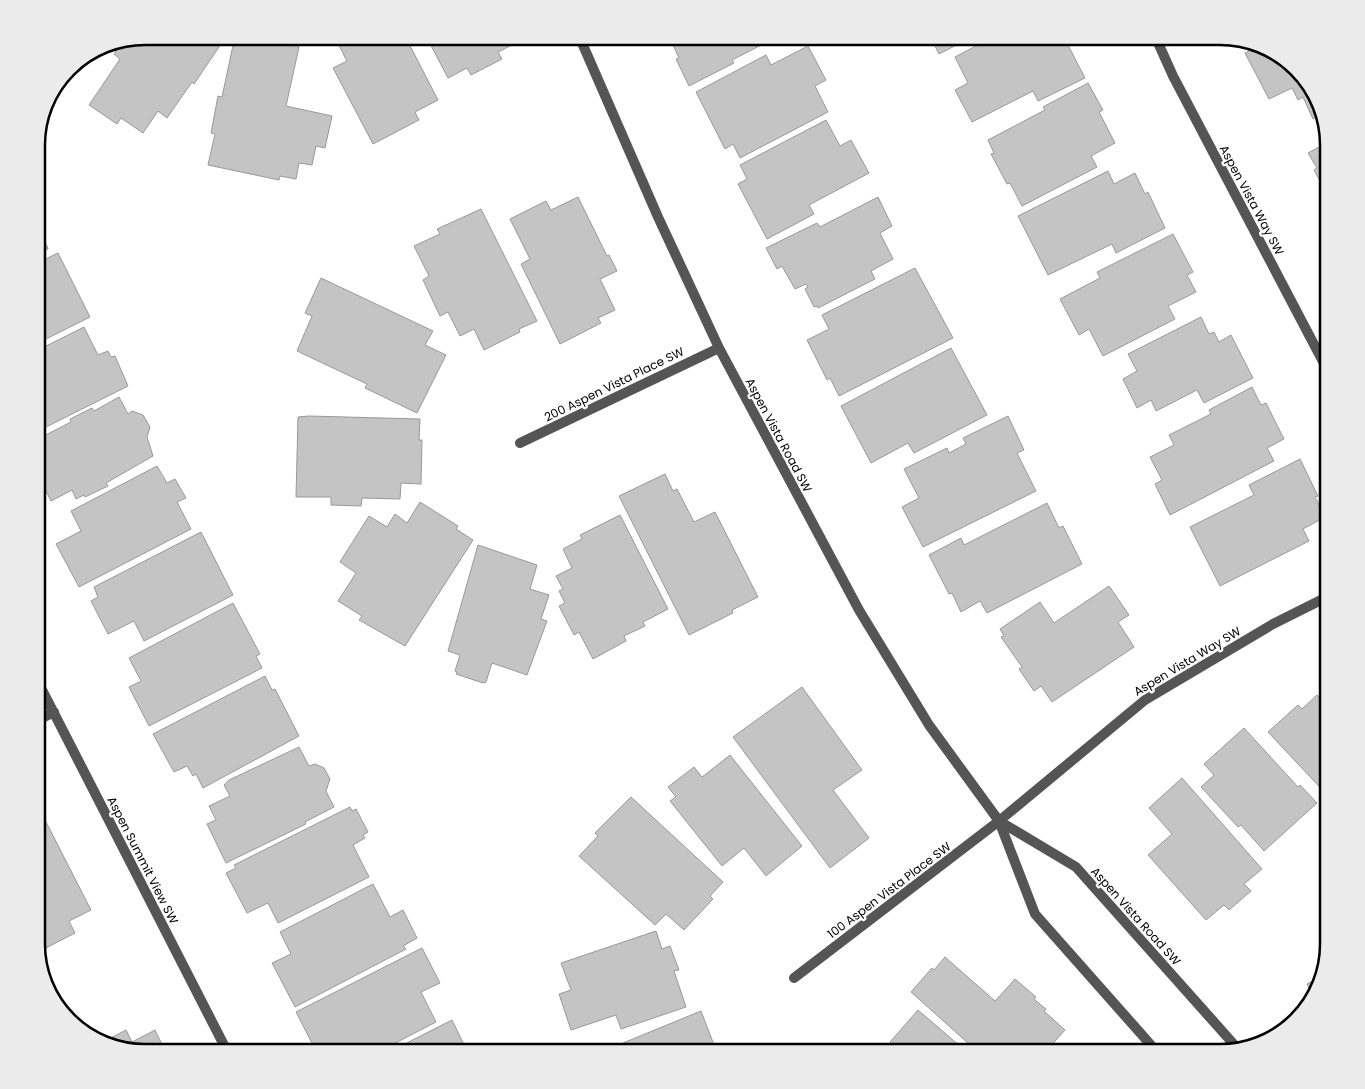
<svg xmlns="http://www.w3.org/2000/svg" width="1365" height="1089" viewBox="0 0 1365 1089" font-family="Poppins,sans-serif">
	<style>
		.building { fill: #c4c4c4; stroke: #999 }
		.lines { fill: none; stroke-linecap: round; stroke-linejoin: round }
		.minor { stroke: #555; stroke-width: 10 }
		.labels { text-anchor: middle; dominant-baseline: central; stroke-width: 4.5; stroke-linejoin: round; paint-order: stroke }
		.street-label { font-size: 12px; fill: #000; stroke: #fff }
		.rim { fill: none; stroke: #000; stroke-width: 2.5 }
	</style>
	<rect width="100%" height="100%" fill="#fff"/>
	<!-- building -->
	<path class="building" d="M 145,36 L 225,38 L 194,84 L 192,82 L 167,118 L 158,111 L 143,133 L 121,118 L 117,124 L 89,105 L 120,59 L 114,54 L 123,41 Z
		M 235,36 L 259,36 L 299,47 L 286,106 L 332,116 L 325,148 L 316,146 L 312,165 L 299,163 L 296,179 L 280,176 L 279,180 L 208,165 L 215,134 L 211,133 L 218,96 L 222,97 Z
		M 334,36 L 405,36 L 438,100 L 415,112 L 419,120 L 373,144 L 333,68 L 347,61 Z
		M 426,36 L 518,36 L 520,41 L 498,52 L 502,59 L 471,75 L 467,68 L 448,78 Z
		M 669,36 L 779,36 L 732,60 L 734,63 L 689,86 L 676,59 L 679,58 Z
		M 930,36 L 974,36 L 939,54 Z
		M 995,36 L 1066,36 L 1070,44 L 1068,45 L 1085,78 L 1038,101 L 1033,91 L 972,122 L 955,90 L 968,83 L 955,57 Z
		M 1260,45 L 1292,63 L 1318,97 L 1322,114 L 1313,119 L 1303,97 L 1298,100 L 1292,88 L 1269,99 L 1245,53 Z
		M 808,46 L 826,80 L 815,86 L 828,112 L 740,158 L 733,144 L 725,149 L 696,92 L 766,55 L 771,65 Z
		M 1088,83 L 1103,110 L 1099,112 L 1115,143 L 1091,156 L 1097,167 L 1022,206 L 1010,183 L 1007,184 L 991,154 L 994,153 L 988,140 L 1045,110 L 1043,107 Z
		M 826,120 L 840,146 L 851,140 L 869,173 L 809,205 L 814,214 L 767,239 L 738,184 L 747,179 L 740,165 Z
		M 1328,142 L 1329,145 L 1329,198 L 1314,170 L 1317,168 L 1308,153 Z
		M 1108,171 L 1114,184 L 1135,173 L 1145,194 L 1148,192 L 1165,228 L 1116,253 L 1112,244 L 1048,275 L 1018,216 Z
		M 578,197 L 607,256 L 609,255 L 617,271 L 600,279 L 615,310 L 598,318 L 601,323 L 560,344 L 521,264 L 530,259 L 510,219 L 546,201 L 551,210 Z
		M 878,197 L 892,226 L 880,233 L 893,259 L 871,271 L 875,279 L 818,308 L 817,306 L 814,307 L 805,289 L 808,287 L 806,284 L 795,289 L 782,266 L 777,269 L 766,248 L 817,223 L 820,227 Z
		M 481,209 L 537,321 L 519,329 L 520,332 L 484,350 L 474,329 L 460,336 L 448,312 L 440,316 L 423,280 L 429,276 L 414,246 L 440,234 L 437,229 Z
		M 37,219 L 48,249 L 37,255 Z
		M 1173,234 L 1193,272 L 1187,275 L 1196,292 L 1168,306 L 1175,319 L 1103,356 L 1089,329 L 1079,335 L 1060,299 L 1100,278 L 1097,272 Z
		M 58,253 L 90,317 L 36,344 L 37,263 Z
		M 915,268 L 953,338 L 839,396 L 830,378 L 827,380 L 807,340 L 829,329 L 822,315 Z
		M 321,278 L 433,331 L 425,345 L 446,355 L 417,413 L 365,388 L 367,384 L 297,351 L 312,316 L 305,313 Z
		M 1201,317 L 1209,334 L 1214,332 L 1219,342 L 1231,335 L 1253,378 L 1204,403 L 1197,390 L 1156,411 L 1151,400 L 1137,408 L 1123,379 L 1137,371 L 1128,354 Z
		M 84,327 L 98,355 L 108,351 L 111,357 L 115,356 L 128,386 L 36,432 L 36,351 Z
		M 951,348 L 987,415 L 914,453 L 908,443 L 871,463 L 841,406 Z
		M 1252,387 L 1261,405 L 1266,403 L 1284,439 L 1267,448 L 1274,461 L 1170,515 L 1155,484 L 1162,480 L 1150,457 L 1174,445 L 1169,435 L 1211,414 L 1209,410 Z
		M 119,397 L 128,414 L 132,411 L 143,415 L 150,427 L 147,437 L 153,456 L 106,483 L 108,486 L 85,497 L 84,495 L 76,499 L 72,490 L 51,501 L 44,487 L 36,490 L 36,440 L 71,422 L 70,419 L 92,408 L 94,411 Z
		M 309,416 L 420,419 L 419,440 L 422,440 L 421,484 L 401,483 L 400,499 L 362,498 L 361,506 L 331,505 L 331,497 L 296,497 L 298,417 Z
		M 1008,416 L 1024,450 L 1017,453 L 1036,491 L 923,547 L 902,507 L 919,498 L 904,469 L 947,448 L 949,453 L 966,444 L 963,438 Z
		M 1300,459 L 1318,496 L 1315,497 L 1325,517 L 1303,529 L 1309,541 L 1220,586 L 1190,527 L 1254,495 L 1249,485 Z
		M 157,466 L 167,483 L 175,479 L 186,498 L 177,502 L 191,529 L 79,587 L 56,544 L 81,531 L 71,511 Z
		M 665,474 L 673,491 L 677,489 L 694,522 L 715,512 L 758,597 L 732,610 L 733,613 L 689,635 L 619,496 Z
		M 420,502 L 458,526 L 456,529 L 473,540 L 405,646 L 359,620 L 362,616 L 338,601 L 356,573 L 340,562 L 369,516 L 387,527 L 395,514 L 407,523 Z
		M 1047,503 L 1059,528 L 1063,526 L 1082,564 L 987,613 L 980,601 L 961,612 L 952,593 L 949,594 L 929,555 L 961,538 L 964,545 Z
		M 620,515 L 668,609 L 643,622 L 645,626 L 624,636 L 626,641 L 593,659 L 579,632 L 574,635 L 559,606 L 565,603 L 559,591 L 563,589 L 556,576 L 572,568 L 563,549 L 582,539 L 580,535 Z
		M 201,532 L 233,595 L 144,641 L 134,621 L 108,634 L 91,601 L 98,597 L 94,587 Z
		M 478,545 L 537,565 L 530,589 L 549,595 L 541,619 L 547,621 L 527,675 L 492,663 L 486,682 L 483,683 L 456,674 L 457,672 L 455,671 L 460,655 L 448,651 Z
		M 1109,586 L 1129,615 L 1118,622 L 1134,647 L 1052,702 L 1041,686 L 1034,691 L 1019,669 L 1022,667 L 1001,637 L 1004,636 L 1000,629 L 1040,602 L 1054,623 Z
		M 233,603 L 260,654 L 256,656 L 262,668 L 149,726 L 129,687 L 141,681 L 129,658 Z
		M 265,676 L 272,690 L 275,689 L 299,736 L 203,788 L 196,774 L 193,776 L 187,766 L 174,772 L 153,734 Z
		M 802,687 L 862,770 L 833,790 L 869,838 L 830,868 L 733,737 Z
		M 1317,695 L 1329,708 L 1329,797 L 1268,732 L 1298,705 L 1302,709 Z
		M 1244,728 L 1298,787 L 1300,785 L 1317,803 L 1264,851 L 1241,825 L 1238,827 L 1201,787 L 1214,775 L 1204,764 Z
		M 299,747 L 309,766 L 315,764 L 324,768 L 330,779 L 326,791 L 334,807 L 305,822 L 306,824 L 226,863 L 207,824 L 216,820 L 209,806 L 230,796 L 224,785 L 229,780 Z
		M 730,755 L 802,846 L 766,876 L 744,848 L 722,866 L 670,801 L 676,797 L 668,787 L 694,767 L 702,777 Z
		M 1182,778 L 1262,869 L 1244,884 L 1251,891 L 1229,910 L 1224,905 L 1206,920 L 1148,855 L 1172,834 L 1149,808 Z
		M 631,797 L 723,882 L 710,896 L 713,899 L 684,930 L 666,914 L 655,925 L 579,856 L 598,836 L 595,833 Z
		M 350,807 L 352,811 L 356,809 L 368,832 L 363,835 L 365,838 L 353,845 L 369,877 L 278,923 L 268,903 L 247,913 L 226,873 L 236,868 L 234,865 Z
		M 45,820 L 91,910 L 69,921 L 75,933 L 44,949 L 36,935 L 36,825 Z
		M 373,884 L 390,917 L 403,910 L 417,938 L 403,946 L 406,949 L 295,1007 L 272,963 L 291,954 L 280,932 Z
		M 656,931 L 662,949 L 670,946 L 679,970 L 674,971 L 686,1007 L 621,1029 L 616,1015 L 571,1030 L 559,994 L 571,990 L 561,963 Z
		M 422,948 L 440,983 L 421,992 L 436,1022 L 376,1053 L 338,1053 L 336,1048 L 328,1053 L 317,1053 L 296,1012 Z
		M 945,957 L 995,1001 L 1015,979 L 1036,997 L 1034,999 L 1046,1009 L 1044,1011 L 1065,1030 L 1047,1050 L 1051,1053 L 979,1053 L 911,992 L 932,968 L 934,970 Z
		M 1324,975 L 1323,979 L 1313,996 L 1307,984 Z
		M 918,1010 L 960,1046 L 955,1053 L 883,1053 L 892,1043 L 890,1042 Z
		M 701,1011 L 716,1050 L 712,1053 L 626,1053 L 623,1043 Z
		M 452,1020 L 468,1053 L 387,1053 Z
		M 126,1030 L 132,1042 L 155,1030 L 166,1053 L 145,1053 L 101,1043 Z"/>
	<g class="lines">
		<!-- minor -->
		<path class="minor" d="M 579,36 L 658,217 L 719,348 L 859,610 L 929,725 L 999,821 L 1035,914 L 1158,1053
			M 1155,36 L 1173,76 L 1329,373
			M 520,443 L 719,348
			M 36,678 L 228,1053
			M 36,721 L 54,712
			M 999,821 L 1076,867 L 1238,1049
			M 794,978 L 999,821 L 1145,700 L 1273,624 L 1329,596"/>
	</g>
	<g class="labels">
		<!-- street labels -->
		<g class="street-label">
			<text transform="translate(1252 200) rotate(62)">Aspen Vista Way SW</text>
			<text transform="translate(614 384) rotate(-26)">200 Aspen Vista Place SW</text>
			<text transform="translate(779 435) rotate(62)">Aspen Vista Road SW</text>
			<text transform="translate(1187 661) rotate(-31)">Aspen Vista Way SW</text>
			<text transform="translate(143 860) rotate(63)">Aspen Summit View SW</text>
			<text transform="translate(889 890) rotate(-37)">100 Aspen Vista Place SW</text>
			<text transform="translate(1136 916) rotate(48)">Aspen Vista Road SW</text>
		</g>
	</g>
	<!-- crop -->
	<path d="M0 0H1365V1089H0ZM145 45H1220A100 100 0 0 1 1320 145V944A100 100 0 0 1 1220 1044H145A100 100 0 0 1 45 944V145A100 100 0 0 1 145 45Z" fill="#ebebeb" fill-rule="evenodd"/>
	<path class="rim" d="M145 45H1220A100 100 0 0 1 1320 145V944A100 100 0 0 1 1220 1044H145A100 100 0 0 1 45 944V145A100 100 0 0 1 145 45Z"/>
</svg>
